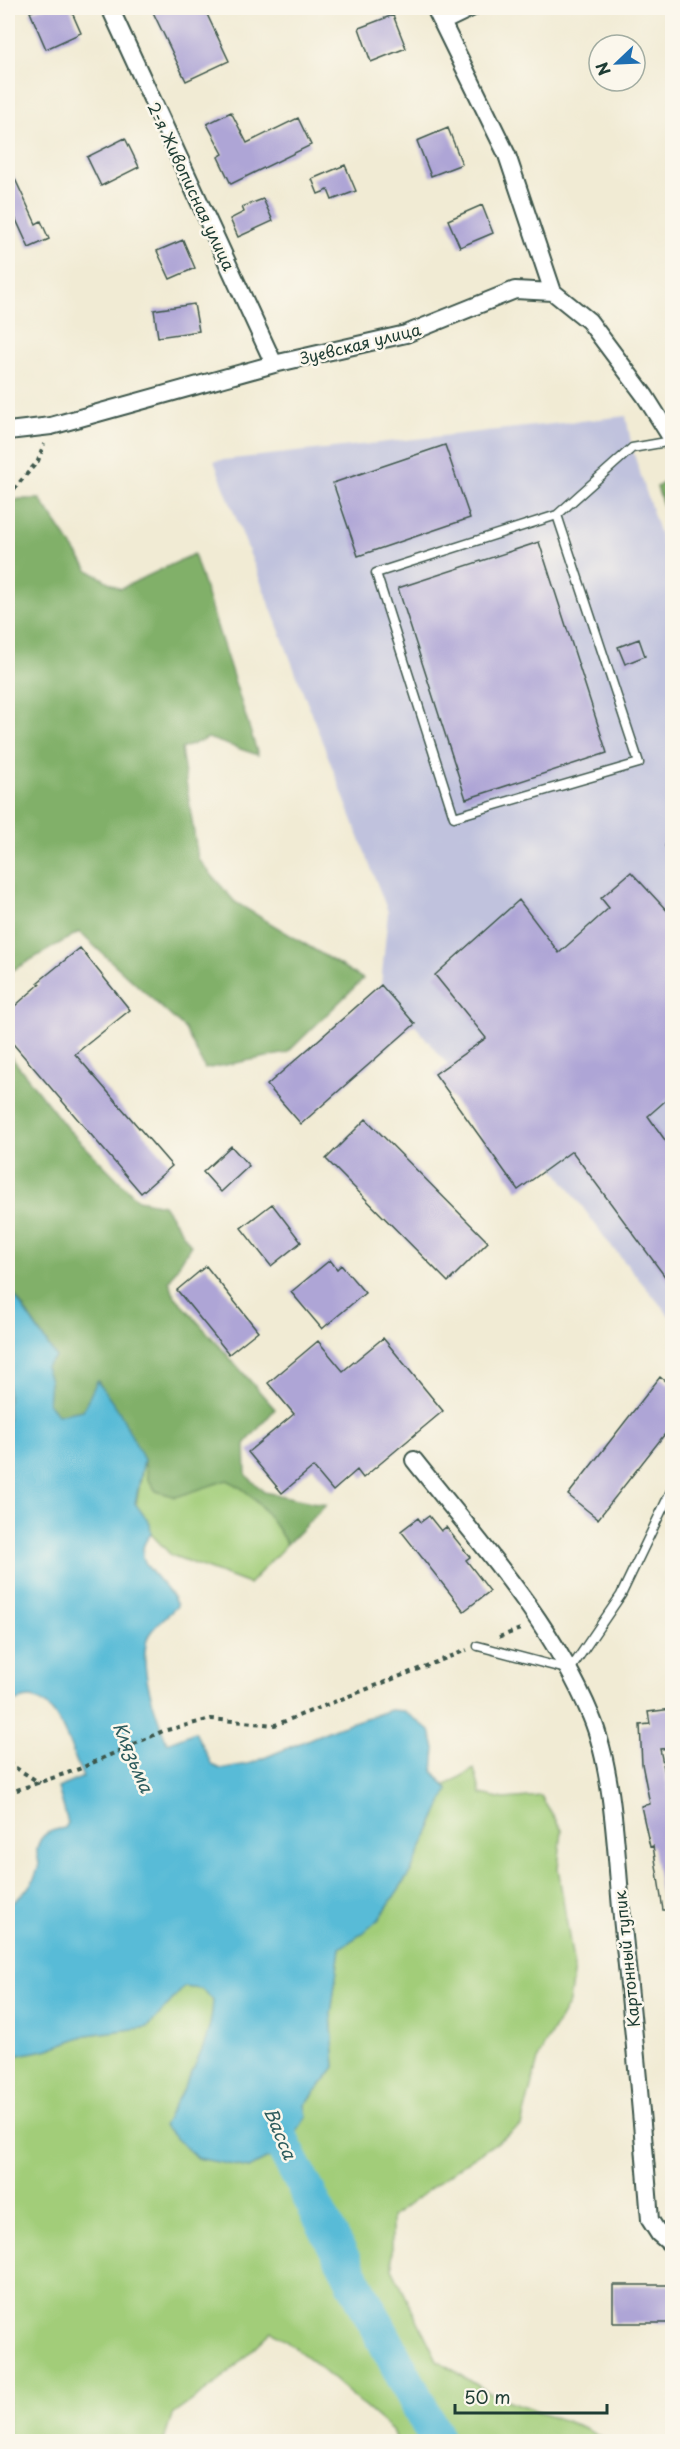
<svg xmlns="http://www.w3.org/2000/svg" width="680" height="2449" viewBox="0 0 680 2449" font-family="'Playpen Sans',sans-serif">
	<style>
		.industrial { fill: #c0c2dd }
		.green { fill: #a2cd79; stroke: #608556; stroke-width: 1.5 }
		.forest { fill: #81b069; stroke: #50764e; stroke-width: 1.5 }
		.water { fill: #58bbd7; stroke: #3c7c86; stroke-width: 1.5 }
		.lines { fill: none; stroke-linecap: round; stroke-linejoin: round }
		.river { stroke: #58bbd7; stroke-width: 36 }
		.building { fill: #aea5d6 }
		.lane-casing { stroke: #3e574c; stroke-width: 11 }
		.street-casing { stroke: #3e574c; stroke-width: 20 }
		.path { stroke: #3e574c; stroke-width: 4; stroke-dasharray: 4.5 4.5; stroke-linecap: butt }
		.lane { stroke: #fff; stroke-width: 8 }
		.street { stroke: #fff; stroke-width: 16 }
		.labels { text-anchor: middle; dominant-baseline: central; stroke-width: 5; stroke-linejoin: round; paint-order: stroke }
		.street-label { font-size: 16px; fill: #1f3d34; stroke: #fbf7ec }
		.water-label { font-size: 18px; font-style: italic; fill: #2d5c5d; stroke: #fbf7ec }
	</style>
	<rect width="100%" height="100%" fill="#fbf7ec"/>
	<filter id="ink" filterUnits="userSpaceOnUse"><feTurbulence type="fractalNoise" baseFrequency=".0167" numOctaves="2"/><feDisplacementMap in="SourceGraphic" scale="12" xChannelSelector="R" yChannelSelector="G"/><feConvolveMatrix kernelMatrix="1 2 1 2 8 2 1 2 1" color-interpolation-filters="sRGB"/></filter>
	<filter id="wash" filterUnits="userSpaceOnUse"><feTurbulence type="fractalNoise" baseFrequency=".008" numOctaves="4" result="noise"/><feDisplacementMap in="SourceGraphic" scale="24" xChannelSelector="R" yChannelSelector="G"/><feGaussianBlur stdDeviation="1.35" result="paint"/><feColorMatrix in="noise" values="0 0 0 0 0 0 0 0 0 0 0 0 0 0 0 0 0 1.4 0 .05"/><feComposite in="paint" operator="in"/></filter>
	<g filter="url(#wash)">
		<rect width="100%" height="100%" fill="#f1ebd4"/>
		<!-- industrial -->
		<path class="industrial" d="M 626,416 L 632,448 L 672,572 L 672,1319 L 608,1242 L 469,1051 L 448,1065 L 381,985 L 388,912 L 214,461 Z"/>
		<!-- green -->
		<path class="green" d="M 144,1460 L 148,1479 L 205,1485 L 227,1480 L 242,1486 L 270,1517 L 287,1544 L 249,1584 L 171,1555 L 151,1534 L 150,1524 L 136,1505 Z
			M 474,1769 L 481,1794 L 504,1799 L 541,1796 L 562,1830 L 558,1868 L 574,1968 L 569,2002 L 539,2056 L 521,2126 L 462,2165 L 392,2217 L 392,2268 L 437,2360 L 493,2395 L 585,2428 L 610,2441 L 396,2441 L 392,2430 L 311,2360 L 272,2331 L 222,2379 L 172,2415 L 164,2441 L 8,2442 L 8,2057 L 49,2049 L 86,2035 L 148,2027 L 184,1987 L 201,1989 L 213,2000 L 212,2019 L 205,2046 L 197,2158 L 249,2168 L 285,2149 L 305,2105 L 335,2067 L 331,2014 L 340,1948 L 379,1919 L 411,1871 L 436,1817 L 444,1786 Z"/>
		<!-- forest -->
		<path class="forest" d="M 669,479 L 672,479 L 672,532 L 657,487 Z
			M 19,499 L 40,499 L 88,570 L 120,589 L 194,554 L 258,755 L 208,738 L 181,749 L 198,859 L 235,902 L 363,979 L 287,1053 L 205,1069 L 185,1029 L 79,932 L 8,973 L 8,504 Z
			M 8,1053 L 67,1128 L 138,1200 L 163,1205 L 191,1245 L 169,1281 L 174,1295 L 275,1409 L 245,1444 L 246,1475 L 264,1492 L 326,1505 L 287,1544 C 271,1519 255,1492 227,1480 L 176,1497 L 156,1491 L 148,1479 L 144,1460 L 98,1381 L 83,1410 L 58,1415 L 48,1403 L 50,1380 L 45,1367 L 56,1357 L 8,1285 Z"/>
		<!-- water -->
		<path class="water" d="M 8,1286 L 56,1357 L 45,1367 L 50,1380 L 48,1403 L 58,1415 L 83,1410 L 97,1381 L 120,1413 L 144,1460 L 135,1503 L 150,1524 L 151,1534 C 124,1563 169,1580 177,1606 C 169,1615 152,1626 148,1637 C 137,1666 157,1716 167,1743 L 195,1732 L 212,1765 L 220,1769 L 252,1763 L 338,1727 L 390,1710 L 404,1711 L 430,1731 L 435,1748 L 433,1771 L 448,1790 L 411,1871 L 379,1919 L 363,1933 L 340,1948 L 331,2014 L 335,2067 L 305,2105 L 307,2116 L 285,2149 L 249,2168 L 197,2158 L 163,2126 C 183,2086 212,2046 213,2000 L 201,1989 L 184,1987 L 148,2027 L 86,2035 L 49,2049 L 8,2057 L 8,1905 C 22,1897 36,1882 39,1864 C 39,1859 36,1854 37,1849 C 40,1833 51,1830 65,1828 L 68,1823 L 58,1788 L 83,1777 C 72,1756 60,1700 30,1698 C 22,1698 15,1703 8,1702 Z"/>
		<g class="lines">
			<!-- river -->
			<path class="river" d="M 267,2102 L 285,2149 L 438,2442"/>
		</g>
		<g id="blocks">
			<!-- building -->
			<path class="building" d="M 40,8 L 70,8 L 81,33 L 46,49 L 30,12 Z
				M 151,8 L 204,8 L 229,61 L 186,81 Z
				M 393,15 L 406,48 L 371,62 L 359,28 Z
				M 231,112 L 247,143 L 298,118 L 311,145 L 231,184 L 218,157 L 223,154 L 207,124 Z
				M 448,128 L 462,164 L 431,176 L 417,141 Z
				M 125,138 L 139,167 L 101,186 L 87,157 Z
				M 8,164 L 36,224 L 41,221 L 49,239 L 29,248 L 8,202 Z
				M 345,165 L 356,191 L 332,200 L 328,190 L 318,194 L 312,179 Z
				M 263,199 L 273,221 L 238,237 L 230,219 L 244,212 L 242,207 Z
				M 482,205 L 493,233 L 460,247 L 448,220 Z
				M 183,240 L 195,268 L 170,279 L 157,251 Z
				M 194,304 L 199,331 L 158,337 L 154,310 Z
				M 445,445 L 470,518 L 358,556 L 333,483 Z
				M 539,542 L 607,753 L 466,799 L 398,588 Z
				M 639,639 L 645,656 L 625,664 L 618,647 Z
				M 631,872 L 672,916 L 672,1095 L 648,1116 L 672,1150 L 672,1286 L 572,1151 L 518,1190 L 435,1074 L 486,1038 L 435,975 L 519,900 L 559,953 L 609,908 L 601,898 Z
				M 80,948 L 130,1010 L 75,1054 L 172,1166 L 141,1193 L 8,1038 L 8,1012 L 40,984 L 38,982 Z
				M 381,985 L 415,1024 L 301,1124 L 267,1085 Z
				M 366,1119 L 488,1242 L 448,1282 L 326,1159 Z
				M 231,1146 L 249,1166 L 221,1192 L 203,1172 Z
				M 272,1204 L 301,1242 L 271,1266 L 241,1228 Z
				M 330,1260 L 337,1269 L 341,1265 L 365,1293 L 322,1329 L 291,1292 Z
				M 206,1266 L 258,1331 L 229,1354 L 177,1290 Z
				M 383,1338 L 443,1411 L 363,1478 L 357,1470 L 333,1491 L 313,1467 L 282,1493 L 248,1452 L 294,1414 L 268,1383 L 318,1341 L 343,1371 Z
				M 660,1377 L 672,1387 L 672,1425 L 598,1519 L 568,1495 Z
				M 429,1516 L 441,1531 L 446,1527 L 470,1557 L 466,1560 L 490,1591 L 464,1611 L 401,1531 L 418,1518 L 421,1522 Z
				M 672,1709 L 672,1748 L 660,1749 L 672,1807 L 672,1910 L 663,1910 L 653,1846 L 650,1847 L 641,1806 L 650,1804 L 642,1764 L 640,1725 L 650,1724 L 648,1712 Z
				M 613,2285 L 672,2285 L 672,2323 L 613,2323 Z"/>
		</g>
	</g>
	<g filter="url(#ink)">
		<use href="#blocks" fill-opacity="0" stroke="#3e574c" stroke-width="1.5"/>
		<g class="lines">
			<!-- lane casing -->
			<g class="lane-casing">
				<path id="lane" d="M 557,515 L 639,763 L 454,817 L 376,573 L 557,515 L 632,448 L 672,441
					M 670,846 L 672,848
					M 478,1646 L 570,1670 L 621,1595 L 672,1489"/>
			</g>
			<!-- street casing -->
			<g class="street-casing">
				<path id="street" d="M 110,8 L 274,364
					M 435,8 L 507,155 L 553,292
					M 442,22 L 471,8
					M 8,431 L 51,426 L 274,364 L 406,334 L 515,290 L 553,292 L 589,321 L 645,396 L 672,439
					M 414,1460 C 478,1541 551,1620 591,1716 C 613,1768 616,1851 621,1908 C 632,2012 642,2116 650,2220 L 659,2234 L 672,2245"/>
			</g>
			<!-- path -->
			<path class="path" d="M 8,496 L 38,461 L 44,444
				M 499,1637 L 523,1628
				M 8,1763 L 40,1783
				M 8,1793 L 79,1769 L 163,1731 L 211,1719 L 275,1725 L 467,1650"/>
			<!-- lane -->
			<use href="#lane" class="lane"/>
			<!-- street -->
			<use href="#street" class="street"/>
		</g>
	</g>
	<g class="labels">
		<!-- street labels -->
		<g class="street-label">
			<text transform="translate(192 186) rotate(65)">2-я Живописная улица</text>
			<text transform="translate(360 343) rotate(-14)">Зуевская улица</text>
			<text transform="translate(626 1959) rotate(-96)">Картонный тупик</text>
		</g>
		<!-- water labels -->
		<g class="water-label">
			<text transform="translate(134 1757) rotate(67)">Клязьма</text>
			<text transform="translate(281 2133) rotate(67)">Васса</text>
		</g>
	</g>
	<!-- margin -->
	<rect width="680" height="2449" fill="none" stroke="#fbf7ec" stroke-width="30"/>
	<!-- north arrow -->
	<g transform="translate(617 63) rotate(247)"><circle r="28" fill="#fbf7ec" stroke="#a3ada2" stroke-width="1.5"/>
	<path d="M0-4.5L10 22L0 15L-10 22Z" fill="#1f6fb2"/>
	<text y="-9" font-size="16" font-weight="bold" text-anchor="middle" fill="#1f3d34">N</text>
	</g>
	<!-- scale -->
	<path d="M455 2404v9h152v-9" fill="none" stroke="#1f3d34" stroke-width="3"/>
	<text x="464" y="2404" font-size="18" fill="#1f3d34" stroke="#fbf7ec" stroke-width="4.5" paint-order="stroke">50 m</text>
</svg>
